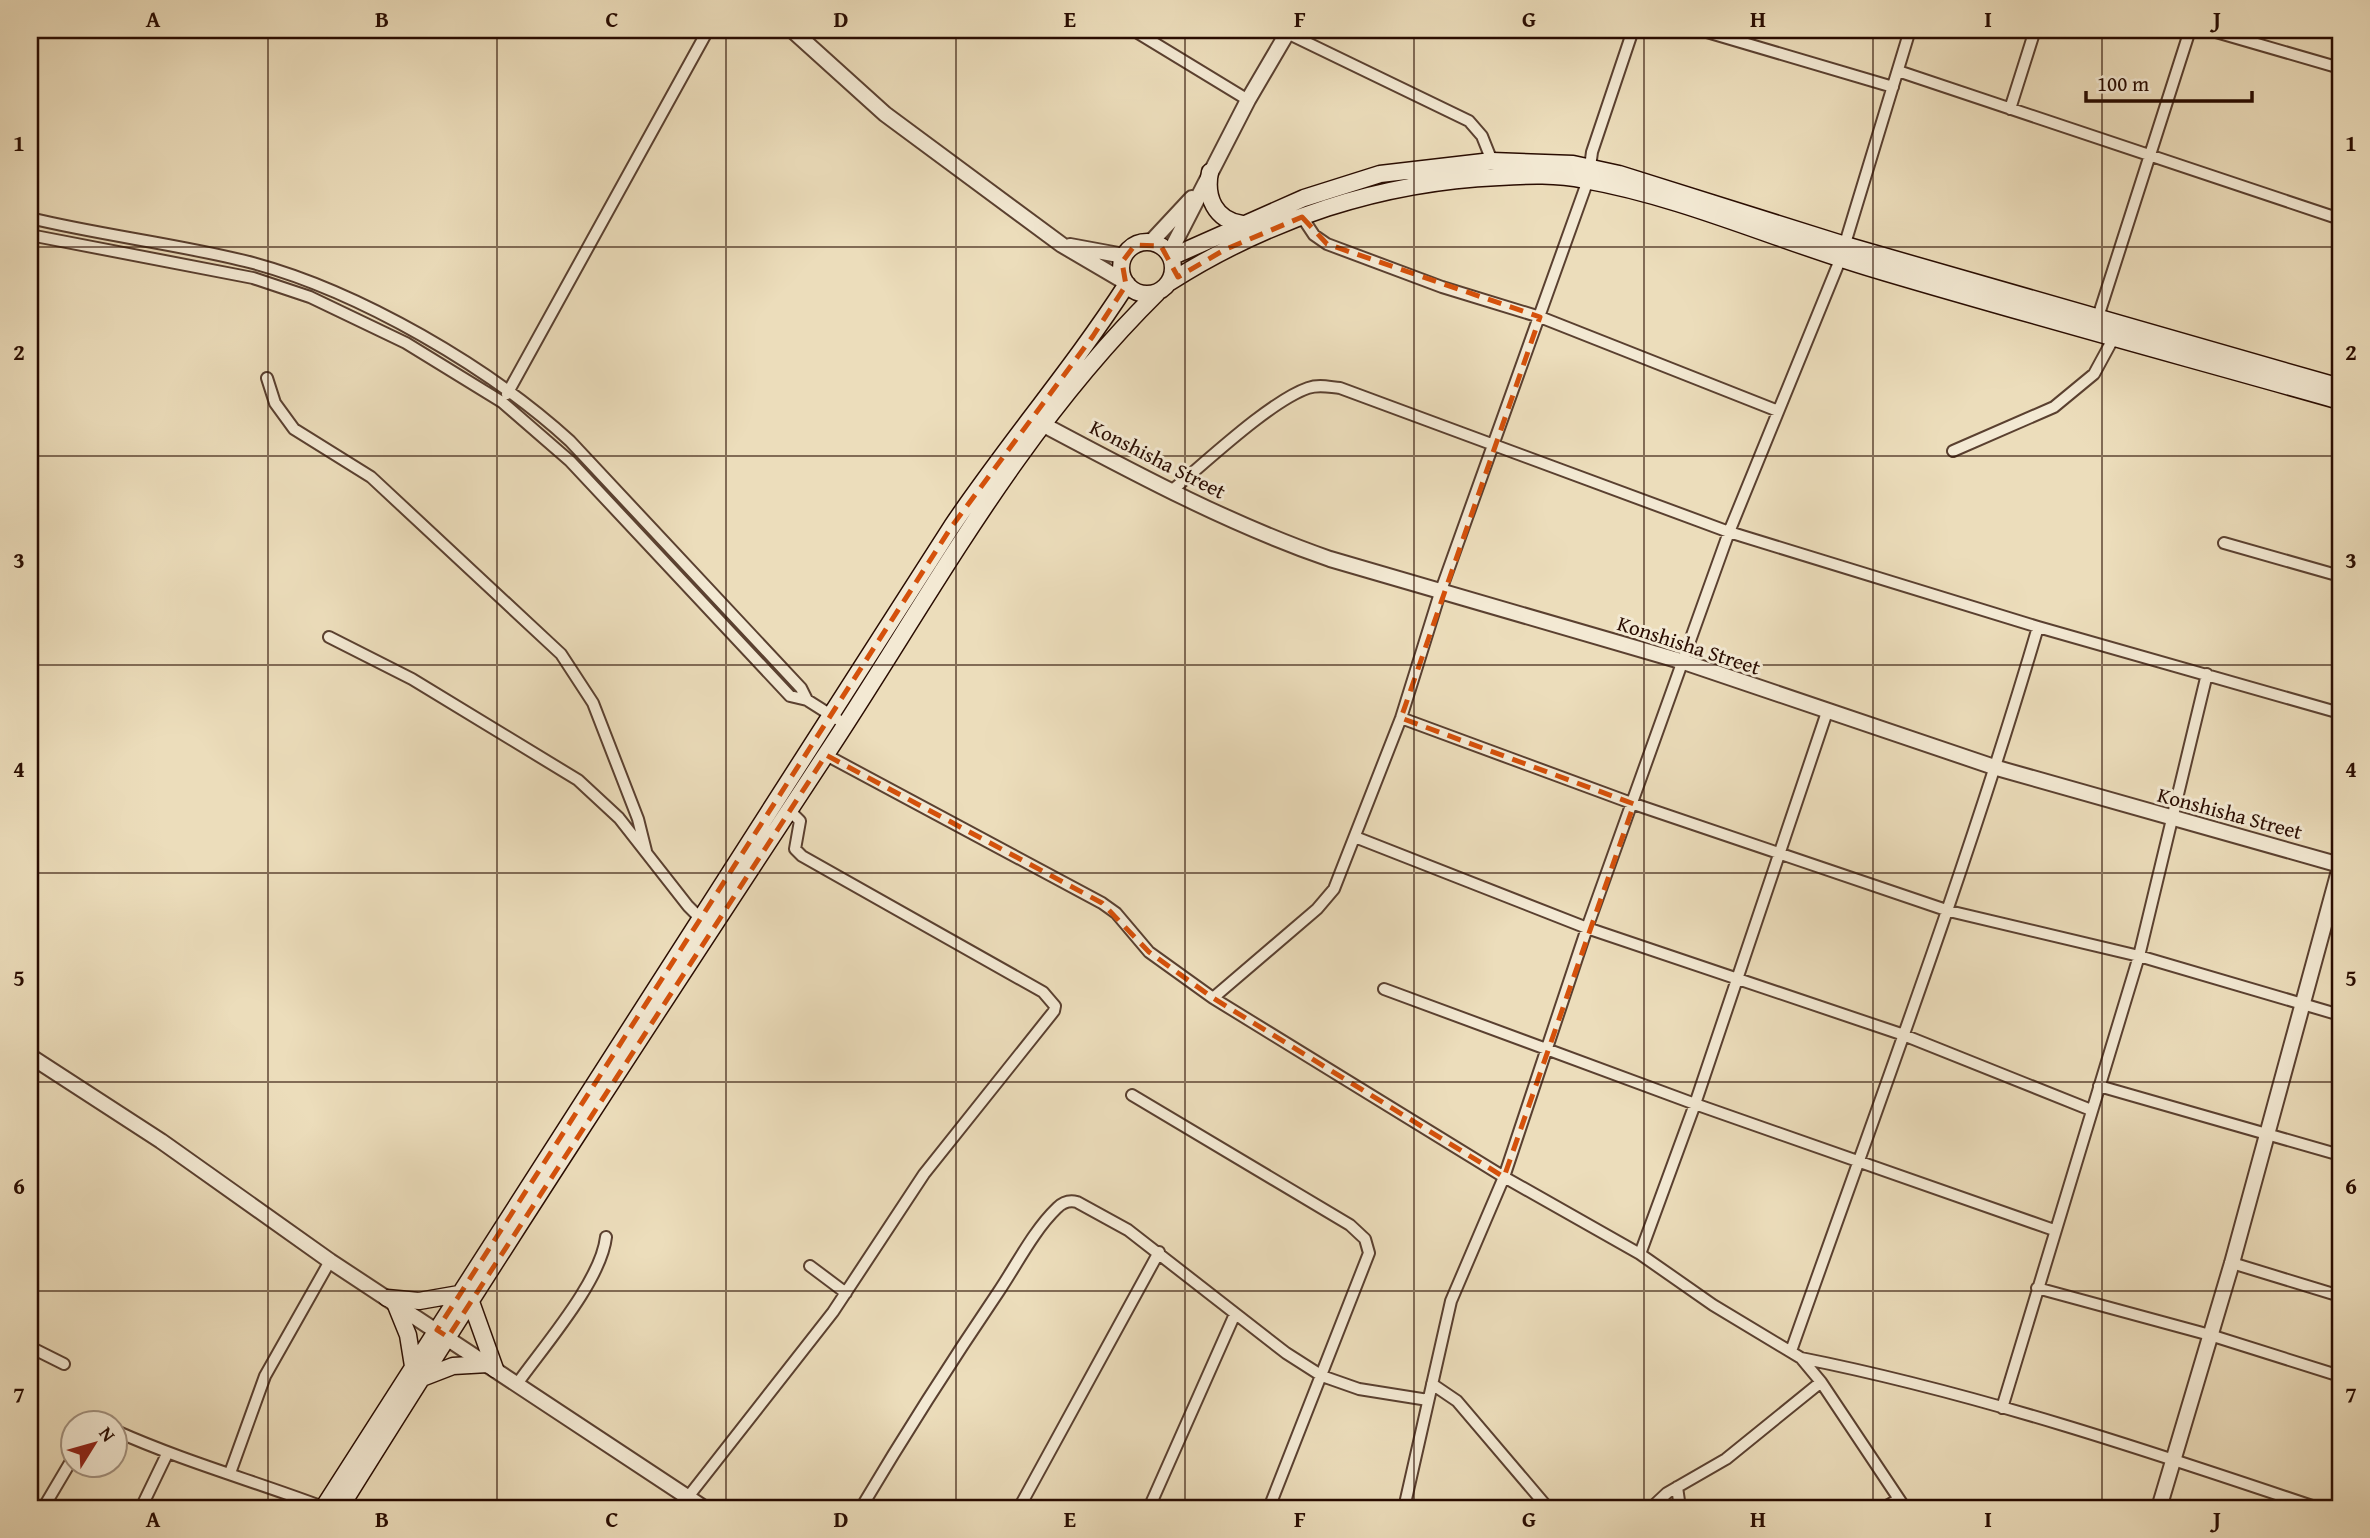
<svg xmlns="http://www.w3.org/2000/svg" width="2370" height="1538" viewBox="0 0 2370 1538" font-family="'Gentium Book Plus',serif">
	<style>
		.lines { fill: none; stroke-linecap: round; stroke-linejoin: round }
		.minor-casing { stroke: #5a4030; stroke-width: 14 }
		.tertiary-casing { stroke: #5a4030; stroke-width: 18 }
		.secondary-casing { stroke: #290c01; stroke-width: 19 }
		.minor { stroke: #f3e9d3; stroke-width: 10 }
		.tertiary { stroke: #f3e9d3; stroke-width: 14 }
		.secondary { stroke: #f3e9d3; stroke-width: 16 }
		.marked { fill: none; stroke: #d5510b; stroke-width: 5; stroke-dasharray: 14 9; stroke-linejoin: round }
		.grid { fill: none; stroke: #290c01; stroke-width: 2; stroke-opacity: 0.55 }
		.labels { text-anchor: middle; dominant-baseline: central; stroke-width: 6; stroke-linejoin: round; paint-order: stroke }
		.street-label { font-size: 21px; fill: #290c01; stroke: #f3e9d3 }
		.neatline { fill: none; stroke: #290c01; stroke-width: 2.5 }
		.grid-label { font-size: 23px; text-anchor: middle; font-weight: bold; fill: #290c01 }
	</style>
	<rect width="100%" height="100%" fill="#ecddbb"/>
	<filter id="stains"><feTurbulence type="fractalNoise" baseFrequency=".00286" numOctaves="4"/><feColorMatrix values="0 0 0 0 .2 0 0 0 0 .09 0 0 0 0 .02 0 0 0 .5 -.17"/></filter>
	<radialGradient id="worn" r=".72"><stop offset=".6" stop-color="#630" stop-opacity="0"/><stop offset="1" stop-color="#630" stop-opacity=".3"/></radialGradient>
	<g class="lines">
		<!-- minor casing -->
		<g class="minor-casing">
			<path id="minor" d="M 1133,30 L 1248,100
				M 1700,30 L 1893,87
				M 2209,30 L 2340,68
				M 1287,33 L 1469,121 L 1482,136 L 1492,161
				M 1898,71 L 2340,219
				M 2010,109 L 2035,30
				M 1590,167 L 1592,152 L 1633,30
				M 1302,217 L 1314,235 L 1327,244 L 1442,287 L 1540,317 L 1778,411
				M 30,218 C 104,236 180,244 253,263 C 360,292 489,367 570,441 L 801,688 L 807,700
				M 30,235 L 253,278 L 310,297 L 406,343 L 502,402 L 570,461 L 790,696 L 807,700 L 845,724
				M 2098,317 L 2190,30
				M 267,378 L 275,403 L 294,429 L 371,477 L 561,654 L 593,703 L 638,819 L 646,851
				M 507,394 L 708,30
				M 1953,451 L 2054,407 L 2094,374 L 2113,339
				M 1170,492 C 1204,464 1270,401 1308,388 C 1319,384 1329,387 1340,388 L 1729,532 L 2038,627 L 2340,713
				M 2224,543 L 2340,576
				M 329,637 L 412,679 L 578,780 L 619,818 L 688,906 L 703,921
				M 1401,718 L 1634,804 L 1949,911 L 2139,956 L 2340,1015
				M 826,755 L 1102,903 L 1116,913 L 1149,952 L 1213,998 L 1504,1177 L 1640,1254 L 1713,1305 L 1801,1358 L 1821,1382 L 1905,1508
				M 1355,837 L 1587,928 L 1901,1034 L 2091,1110
				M 1384,989 L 1695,1104 L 2054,1230
				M 1213,998 L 1317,909 L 1334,889 L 1401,718 L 1440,593 L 1588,180
				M 2099,1086 L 2340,1155
				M 1132,1095 L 1350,1225 L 1365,1239 L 1369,1253 L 1269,1508
				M 1640,1254 L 1695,1104 L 1827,712
				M 2232,1263 L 2340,1296
				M 810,1266 L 846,1293
				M 2037,1288 L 2210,1335 L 2340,1376
				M 30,1347 L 64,1364
				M 1791,1351 C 1876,1110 1966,872 2038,627
				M 1801,1358 C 1977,1393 2149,1451 2318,1508
				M 517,1384 C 544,1346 601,1281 606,1237
				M 1432,1384 L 1457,1401 L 1548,1508
				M 2002,1408 L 2139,956 L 2207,674
				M 95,1422 L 98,1422
				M 116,1431 C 183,1461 254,1481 323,1507
				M 230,1473 L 265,1376 L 330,1261
				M 1677,1487 L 1680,1508
				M 688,1497 L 833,1312 L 924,1174 L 1054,1011 L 1055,1006 L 1043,992 L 802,856 L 795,849 L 800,821 L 789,810
				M 30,1508 L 32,1508
				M 40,1508 L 45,1505 L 74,1456
				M 141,1508 L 167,1454
				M 861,1508 C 905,1434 951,1362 999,1291 C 1017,1264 1034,1230 1057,1208 C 1063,1202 1069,1200 1077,1202 L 1128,1230 L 1286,1353 L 1322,1376 L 1359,1389 L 1428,1400
				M 1019,1508 L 1159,1252
				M 1149,1508 L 1235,1314
				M 1404,1508 L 1451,1301 L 1504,1177 L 1587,928 L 1729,532 L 1840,260 L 1910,30
				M 1651,1508 L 1667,1493 L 1726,1459 L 1821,1382
				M 1883,1508 L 1899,1499"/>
		</g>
		<!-- tertiary casing -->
		<g class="tertiary-casing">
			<path id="tertiary" d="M 792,30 L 885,114 L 1062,245 L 1125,282
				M 1151,242 L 1192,198
				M 1070,246 L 1124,256
				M 1169,254 L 1248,100 L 1289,30
				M 1042,424 C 1136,474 1229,524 1330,559 L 1684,662 L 1997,768 L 2340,865
				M 30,1056 L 161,1141 L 330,1261 L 704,1508
				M 2159,1508 L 2232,1263 L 2340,867"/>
		</g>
		<!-- secondary casing -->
		<g class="secondary-casing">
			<path id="secondary" d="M 1210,172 C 1205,197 1215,220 1242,224
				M1121 268a26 26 0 1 1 52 0a26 26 0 1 1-52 0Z
				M 1171,257 L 1304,198 L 1380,174 L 1492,161 L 1573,164 L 1619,174 L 1845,245 L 2340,387
				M 1170,282 C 1269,219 1381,182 1499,177 C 1528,175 1557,174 1585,180 C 1687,198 1785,244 1884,272 C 2036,317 2188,358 2340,401
				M 387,1298 L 419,1301 L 459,1294
				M 471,1302 L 495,1369
				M 395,1303 L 408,1335 L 413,1366
				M 422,1378 L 453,1366 L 488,1364
				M 323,1508 L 952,526 C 1008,443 1073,368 1127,284
				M 340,1508 C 497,1256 660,1007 823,759 C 931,596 1016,432 1157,293"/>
		</g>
		<!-- minor -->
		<use href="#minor" class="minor"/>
		<!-- tertiary -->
		<use href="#tertiary" class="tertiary"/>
		<!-- secondary -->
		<use href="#secondary" class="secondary"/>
	</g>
	<!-- marked area -->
	<path class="marked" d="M 1302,217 L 1327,244 L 1540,317 L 1401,718 L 1634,804 L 1504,1177 L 1213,998 L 1149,952 L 1102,903 L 826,755 L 448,1337 L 437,1330 L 952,526 L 1093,336 L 1126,285 L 1122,262 L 1135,245 L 1161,246 L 1178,277 L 1224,250 Z"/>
	<!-- grid -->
	<path class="grid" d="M 268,30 L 268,1508M 497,30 L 497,1508M 726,30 L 726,1508M 956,30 L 956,1508M 1185,30 L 1185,1508M 1414,30 L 1414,1508M 1644,30 L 1644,1508M 1873,30 L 1873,1508M 2102,30 L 2102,1508M 30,247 L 2340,247M 30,456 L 2340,456M 30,665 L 2340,665M 30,873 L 2340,873M 30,1082 L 2340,1082M 30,1291 L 2340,1291"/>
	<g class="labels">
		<!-- street labels -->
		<g class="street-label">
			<text transform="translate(1158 459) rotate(27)">Konshisha Street</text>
			<text transform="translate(1689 645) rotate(18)">Konshisha Street</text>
			<text transform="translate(2230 813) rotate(15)">Konshisha Street</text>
		</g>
	</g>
	<!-- margin -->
	<rect width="2370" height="1538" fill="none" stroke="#ecddbb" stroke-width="77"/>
	<!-- north arrow -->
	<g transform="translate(94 1444) rotate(53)"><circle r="33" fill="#f3e9d3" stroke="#a2917f" stroke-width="2"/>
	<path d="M0-5L12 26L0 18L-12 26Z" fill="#8f2418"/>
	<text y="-10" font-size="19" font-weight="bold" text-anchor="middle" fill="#290c01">N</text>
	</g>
	<!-- scale -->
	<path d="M2086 91v10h166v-10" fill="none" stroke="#290c01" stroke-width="3.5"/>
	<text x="2097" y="91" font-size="21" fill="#290c01" stroke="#f3e9d3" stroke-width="5" paint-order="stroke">100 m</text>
	<rect x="38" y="38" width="2294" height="1462" class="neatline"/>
	<g class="grid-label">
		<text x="153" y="27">A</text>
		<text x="382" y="27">B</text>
		<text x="612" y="27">C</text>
		<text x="841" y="27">D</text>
		<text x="1070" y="27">E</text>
		<text x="1300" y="27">F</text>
		<text x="1529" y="27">G</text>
		<text x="1758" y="27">H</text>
		<text x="1988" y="27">I</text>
		<text x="2217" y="27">J</text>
		<text x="19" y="151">1</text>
		<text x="2351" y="151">1</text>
		<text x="19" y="360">2</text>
		<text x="2351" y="360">2</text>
		<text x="19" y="568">3</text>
		<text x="2351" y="568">3</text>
		<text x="19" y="777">4</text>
		<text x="2351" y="777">4</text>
		<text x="19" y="986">5</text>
		<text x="2351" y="986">5</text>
		<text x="19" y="1194">6</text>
		<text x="2351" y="1194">6</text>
		<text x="19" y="1403">7</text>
		<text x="2351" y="1403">7</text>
		<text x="153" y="1527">A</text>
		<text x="382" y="1527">B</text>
		<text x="612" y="1527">C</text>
		<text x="841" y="1527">D</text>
		<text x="1070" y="1527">E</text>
		<text x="1300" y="1527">F</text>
		<text x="1529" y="1527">G</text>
		<text x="1758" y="1527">H</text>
		<text x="1988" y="1527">I</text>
		<text x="2217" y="1527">J</text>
	</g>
	<rect width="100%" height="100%" filter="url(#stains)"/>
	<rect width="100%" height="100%" fill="url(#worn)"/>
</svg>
